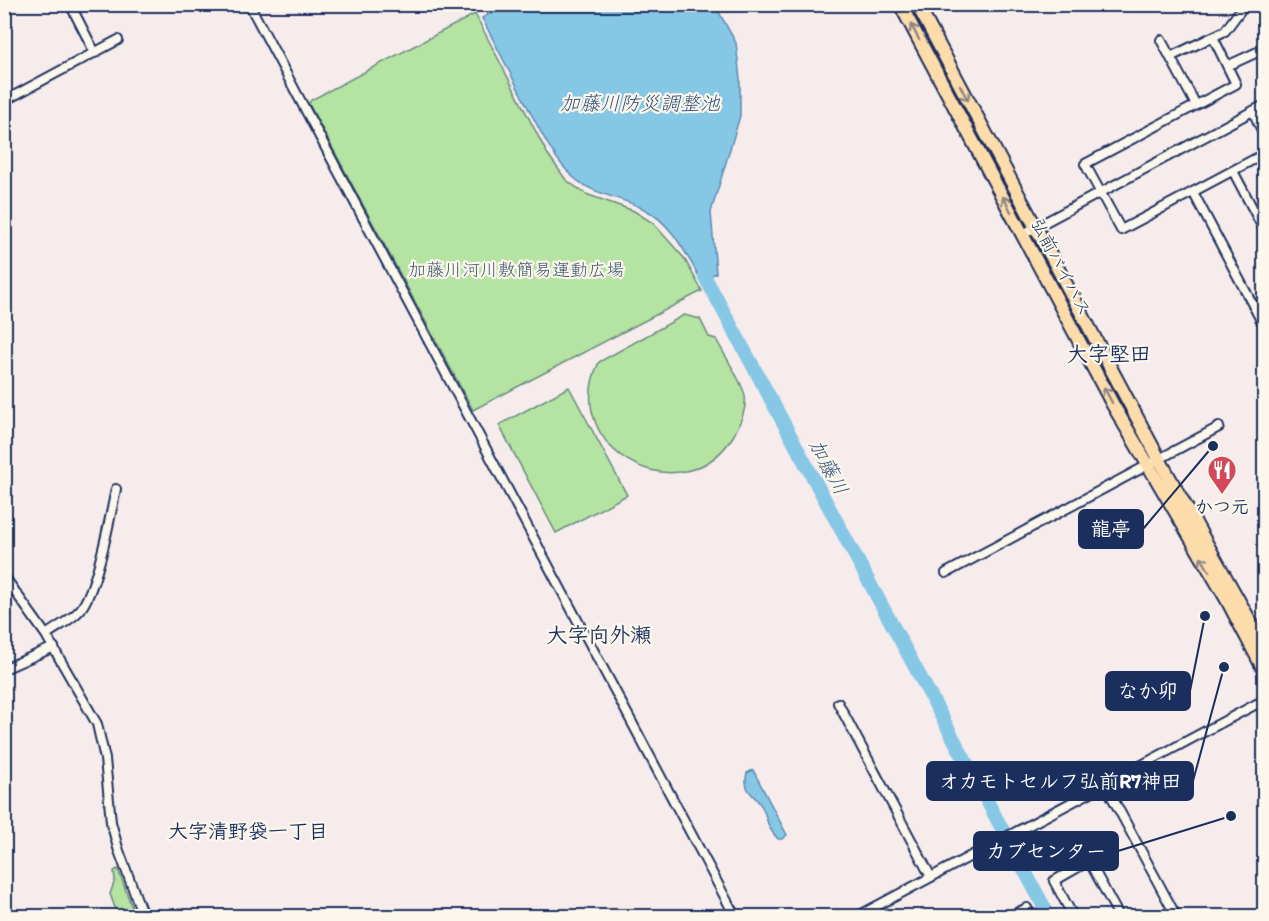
<svg xmlns="http://www.w3.org/2000/svg" width="1269" height="921" viewBox="0 0 1269 921" font-family="Itim,'Klee One',sans-serif">
	<style>
		.green { fill: #b4e3a2; stroke: #688980; stroke-width: 1.5 }
		.water { fill: #86c7e6; stroke: #5b8ab0; stroke-width: 1.5 }
		.lines { fill: none; stroke-linecap: round; stroke-linejoin: round }
		.river { stroke: #86c7e6; stroke-width: 14 }
		.minor-casing { stroke: #1b2f5e; stroke-width: 12 }
		.highway-casing { stroke: #1b2f5e; stroke-width: 16 }
		.minor { stroke: #fbf7ec; stroke-width: 8 }
		.highway { stroke: #fddcac; stroke-width: 12 }
		.oneway { stroke: #8c8685 }
		.labels { text-anchor: middle; dominant-baseline: central; stroke-width: 4.5; stroke-linejoin: round; paint-order: stroke }
		.street-label { font-size: 18px; fill: #1b2f5e; stroke: #fbf7ec }
		.park-label { font-size: 18px; fill: #415c6f; stroke: #fbf7ec }
		.poi-label { font-size: 18px; font-weight: bold; fill: #1b2f5e; stroke: #fbf7ec }
		.water-label { font-size: 20px; font-style: italic; fill: #365580; stroke: #fbf7ec }
		.neighbourhood-label { font-size: 20px; font-weight: bold; fill: #1b2f5e; stroke: #fbf7ec }
		.quarter-label { font-size: 21px; font-weight: bold; fill: #1b2f5e; stroke: #fbf7ec }
		.leader { fill: none; stroke: #1b2f5e; stroke-width: 2 }
		.callout-dot { fill: #1b2f5e; stroke: #fbf7ec; stroke-width: 2 }
		.callout { fill: #1b2f5e; stroke: #1b2f5e; stroke-width: 2 }
		.callout-label { font-size: 20px; text-anchor: middle; font-weight: bold; fill: #fff }
	</style>
	<rect width="100%" height="100%" fill="#f7ecec"/>
	<filter id="ink" filterUnits="userSpaceOnUse"><feTurbulence type="fractalNoise" baseFrequency=".0167" numOctaves="2"/><feDisplacementMap in="SourceGraphic" scale="12" xChannelSelector="R" yChannelSelector="G"/><feConvolveMatrix kernelMatrix="1 2 1 2 8 2 1 2 1" color-interpolation-filters="sRGB"/></filter>
	<g filter="url(#ink)">
		<!-- green -->
		<path class="green" d="M 475,14 L 547,153 L 566,180 L 586,194 L 634,211 L 653,223 L 684,258 L 702,291 L 473,410 L 309,104 L 311,100 Z
			M 684,315 L 700,319 L 709,337 L 716,339 C 722,351 744,385 745,396 C 747,409 740,424 734,435 C 684,518 557,450 599,362 Z
			M 569,387 L 627,495 L 556,533 L 499,425 Z
			M 118,869 L 135,916 L 118,916 L 110,894 L 115,880 L 114,871 Z"/>
		<!-- water -->
		<path class="water" d="M 507,4 L 715,5 L 736,43 L 740,79 L 740,116 L 711,212 L 716,273 L 701,280 C 686,254 672,223 644,209 C 621,197 593,195 573,177 C 552,157 540,130 526,104 C 511,75 497,47 482,18 Z
			M 753,770 L 787,835 L 782,839 L 778,839 C 765,825 769,821 762,807 C 755,794 742,792 747,773 Z"/>
		<g class="lines">
			<!-- river -->
			<path class="river" d="M 704,261 L 705,277 L 1049,916"/>
			<!-- minor casing -->
			<g class="minor-casing">
				<path id="minor" d="M 70,4 L 95,53
					M 249,4 L 735,916
					M 1213,37 L 1236,84 L 1085,164 L 1121,230 L 1264,154
					M 1161,40 L 1196,105
					M 1170,57 L 1225,31 L 1245,4
					M 1227,66 L 1264,49
					M 4,101 L 118,40
					M 1253,111 L 1264,135
					M 1233,171 L 1264,230
					M 1193,192 L 1264,326
					M 1023,234 L 1264,105
					M 946,573 L 1219,427
					M 4,576 L 46,635 L 97,724 L 105,759 L 111,822 L 118,848 L 143,916
					M 46,635 C 57,627 71,620 80,610 C 97,590 110,517 116,489
					M 4,669 L 54,647
					M 838,703 L 931,877
					M 1105,784 L 1176,916
					M 858,916 L 1264,700
					M 1010,916 L 1027,908 L 1031,916
					M 1073,916 L 1054,881 L 1089,861 L 1119,916"/>
			</g>
			<!-- highway casing -->
			<g class="highway-casing">
				<path id="highway" d="M 900,4 L 1113,405 L 1226,598 L 1264,670
					M 917,4 L 1159,459 L 1264,646"/>
			</g>
			<!-- minor -->
			<use href="#minor" class="minor"/>
			<!-- highway -->
			<use href="#highway" class="highway"/>
		</g>
		<!-- one-way arrows -->
		<defs><path id="oneway-shaft" d="M-6 0H5M1.5-3L5.5 0L1.5 3" fill="none" stroke-width="1.6" stroke-linecap="round" stroke-linejoin="round" transform="scale(1.5)"/></defs>
		<g class="oneway">
			<use href="#oneway-shaft" transform="translate(915 32) rotate(-118)"/>
			<use href="#oneway-shaft" transform="translate(964 93) rotate(62)"/>
			<use href="#oneway-shaft" transform="translate(1007 204) rotate(-118)"/>
			<use href="#oneway-shaft" transform="translate(1108 395) rotate(-118)"/>
			<use href="#oneway-shaft" transform="translate(1205 564) rotate(-120)"/>
		</g>
	</g>
	<!-- icons -->
	<defs>
		<g id="restaurant-pin" transform="scale(1.5)"><path d="M0 17L-7.5 6A9.5 9.5 0 1 1 7.5 6Z" fill="#d1495b" stroke="#fbf7ec"/><path d="M-5-6h1v4h1v-4h1v4h1v-4h1v5L-1.5 .5V6h-2V.5L-5-1ZM5-6V6H3V1.5H1.5Q1.5-4 5-6Z" fill="#fff"/></g>
	</defs>
	<g fill-rule="evenodd">
		<use href="#restaurant-pin" x="1222" y="470"/>
	</g>
	<g class="labels">
		<!-- street labels -->
		<g class="street-label">
			<text transform="translate(1061 267) rotate(62)">弘前バイパス</text>
		</g>
		<!-- park labels -->
		<g class="park-label">
			<text x="516" y="270">加藤川河川敷簡易運動広場</text>
		</g>
		<!-- poi labels -->
		<g class="poi-label">
			<text x="1222" y="507">かつ元</text>
		</g>
		<!-- water labels -->
		<g class="water-label">
			<text x="640" y="103">加藤川防災調整池</text>
			<text transform="translate(829 467) rotate(62)">加藤川</text>
		</g>
		<!-- neighbourhood labels -->
		<g class="neighbourhood-label">
			<text x="248" y="831">大字清野袋一丁目</text>
		</g>
		<!-- quarter labels -->
		<g class="quarter-label">
			<text x="1109" y="353">大字堅田</text>
			<text x="599" y="634">大字向外瀬</text>
		</g>
	</g>
	<!-- callouts -->
	<path class="leader" d="M1213 446L1143 529M1205 616L1190 691M1224 667L1193 781M1231 816L1118 851"/>
	<g class="callout-dot">
		<circle cx="1213" cy="446" r="6"/>
		<circle cx="1205" cy="616" r="6"/>
		<circle cx="1224" cy="667" r="6"/>
		<circle cx="1231" cy="816" r="6"/>
	</g>
	<g class="callout">
		<rect x="1079" y="510" width="64" height="38" rx="6"/>
		<rect x="1106" y="672" width="84" height="38" rx="6"/>
		<rect x="927" y="762" width="266" height="38" rx="6"/>
		<rect x="974" y="832" width="144" height="38" rx="6"/>
	</g>
	<g class="callout-label">
		<text x="1111" y="536">龍亭</text>
		<text x="1148" y="698">なか卯</text>
		<text x="1060" y="788">オカモトセルフ弘前R7神田</text>
		<text x="1046" y="858">カブセンター</text>
	</g>
	<!-- margin -->
	<rect width="1269" height="921" fill="none" stroke="#fbf7ec" stroke-width="24"/>
	<rect x="12" y="12" width="1245" height="897" fill="none" stroke="#1b2f5e" stroke-width="2" filter="url(#ink)"/>
</svg>
